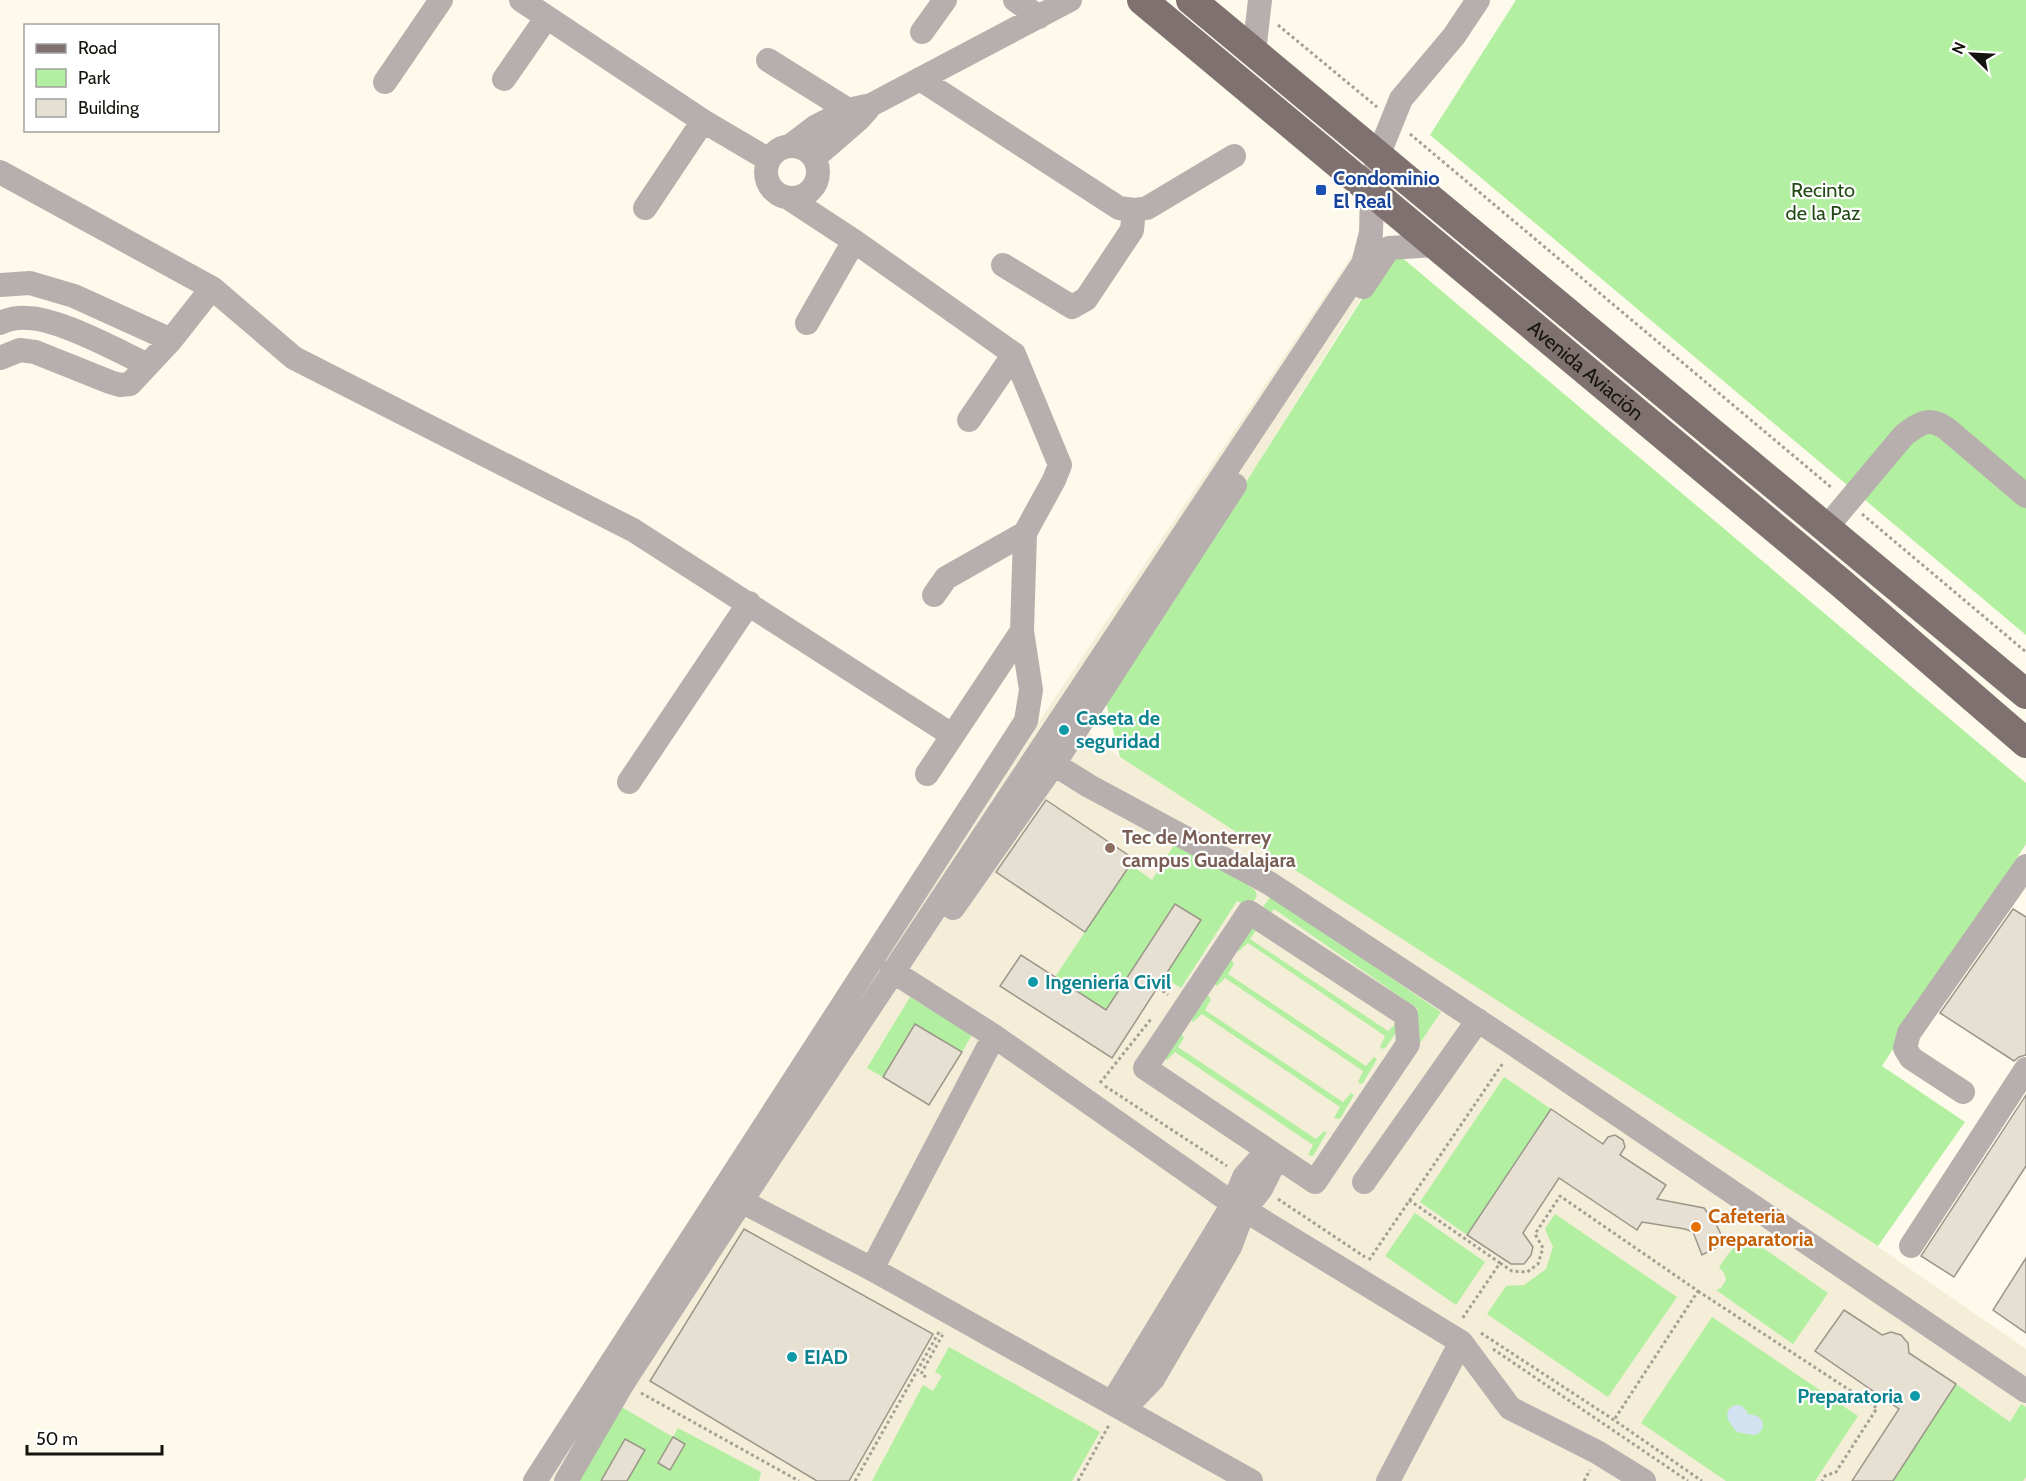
<svg xmlns="http://www.w3.org/2000/svg" width="2026" height="1481" viewBox="0 0 2026 1481" font-family="Cabin,sans-serif">
	<style>
		.built { fill: #f4eed8 }
		.green { fill: #b2efa0; fill-rule: evenodd }
		.lines { fill: none; stroke-linecap: round; stroke-linejoin: round }
		.canal { stroke: #d2e2f0; stroke-width: 20 }
		.building { fill: #e5e0d2; stroke: #9b9689; stroke-width: 1.5 }
		.path { stroke: #a3a095; stroke-width: 3; stroke-dasharray: 3 3; stroke-linecap: butt }
		.minor { stroke: #b7afae; stroke-width: 24 }
		.major { stroke: #7e7170; stroke-width: 30 }
		.transit-dot { fill: #1a4fb4; stroke: #fff; stroke-width: 2 }
		.culture-dot { fill: #0f9aa8; stroke: #fff; stroke-width: 2 }
		.education-dot { fill: #8d6e63; stroke: #fff; stroke-width: 2 }
		.food-dot { fill: #e8710a; stroke: #fff; stroke-width: 2 }
		.labels { text-anchor: middle; dominant-baseline: central; stroke-width: 4.5; stroke-linejoin: round; paint-order: stroke }
		.transit-label { font-size: 20px; font-weight: bold; fill: #164399; stroke: #fff; text-anchor: start }
		.park-label { font-size: 20px; fill: #224a15; stroke: #fff }
		.street-label { font-size: 20px; fill: #14130e; stroke: #fff }
		.culture-label { font-size: 20px; font-weight: bold; fill: #0d838f; stroke: #fff; text-anchor: start }
		.education-label { font-size: 20px; font-weight: bold; fill: #785e54; stroke: #fff; text-anchor: start }
		.food-label { font-size: 20px; font-weight: bold; fill: #c56008; stroke: #fff; text-anchor: start }
	</style>
	<rect width="100%" height="100%" fill="#fefaeb"/>
	<!-- built -->
	<path class="built" d="M 1353,254 L 1375,276 L 1089,732 L 1108,749 L 1771,1173 L 2026,1349 L 2026,1481 L 548,1481 L 1038,723 Z"/>
	<!-- green -->
	<path class="green" d="M 1516,0 L 2026,0 L 2026,635 L 1430,135 Z
		M 1393,250 L 2026,783 L 2026,844 L 1882,1066 L 1965,1122 L 1878,1246 L 1120,757 L 1106,703 Z
		M 1178,839 L 1255,890 L 1257,896 L 1252,904 L 1246,906 L 1237,901 L 1181,988 L 1164,977 L 1201,920 L 1176,904 L 1106,1010 L 1055,977 L 1130,864 L 1152,880 Z
		M 1271,896 L 1441,1012 L 1420,1043 L 1412,1019 L 1418,1009 L 1274,909 L 1267,917 L 1260,911 Z
		M 1251,925 L 1257,929 L 1250,939 L 1388,1031 L 1397,1022 L 1400,1027 L 1386,1047 L 1383,1049 L 1380,1047 L 1385,1036 L 1248,943 L 1239,951 L 1236,949 Z
		M 1231,959 L 1234,964 L 1228,974 L 1366,1066 L 1374,1057 L 1377,1059 L 1363,1083 L 1361,1084 L 1358,1082 L 1363,1071 L 1225,978 L 1217,986 L 1214,984 Z
		M 1208,995 L 1211,1000 L 1205,1010 L 1343,1102 L 1351,1093 L 1354,1095 L 1340,1119 L 1334,1118 L 1340,1107 L 1202,1014 L 1193,1022 L 1191,1020 Z
		M 910,997 L 972,1035 L 962,1052 L 915,1024 L 883,1077 L 867,1068 Z
		M 1181,1033 L 1184,1038 L 1178,1047 L 1316,1139 L 1324,1131 L 1327,1132 L 1313,1156 L 1308,1155 L 1313,1145 L 1175,1052 L 1167,1060 L 1164,1058 Z
		M 1504,1077 L 1551,1109 L 1467,1235 L 1420,1202 Z
		M 1415,1213 L 1485,1262 L 1456,1305 L 1385,1256 Z
		M 1555,1214 L 1677,1297 L 1608,1397 L 1487,1314 L 1506,1286 L 1524,1285 L 1546,1269 L 1553,1247 L 1545,1229 Z
		M 1743,1234 L 1828,1293 L 1793,1344 L 1716,1290 L 1721,1288 L 1726,1280 L 1724,1273 L 1719,1267 Z
		M 1712,1317 L 1858,1416 L 1815,1481 L 1726,1481 L 1641,1423 Z
		M 949,1347 L 1100,1432 L 1072,1481 L 872,1481 L 923,1385 L 933,1391 L 942,1376 L 935,1372 Z
		M 1956,1384 L 2010,1422 L 2021,1404 L 2026,1407 L 2026,1477 L 2023,1481 L 1893,1481 Z
		M 620,1406 L 673,1437 L 678,1428 L 761,1472 L 759,1481 L 577,1481 ZM 673,1437 L 684,1443 L 670,1470 L 659,1463 Z"/>
	<g class="lines">
		<!-- canal -->
		<path class="canal" d="M 1737,1415 L 1742,1423 L 1753,1425"/>
	</g>
	<!-- building -->
	<path class="building" d="M 1046,800 L 1134,859 L 1085,932 L 996,872 Z
		M 1175,904 L 1201,920 L 1112,1058 L 1000,986 L 1021,955 L 1106,1010 Z
		M 2013,909 L 2026,917 L 2026,1055 L 2019,1057 L 2014,1061 L 1940,1013 Z
		M 915,1024 L 962,1052 L 929,1105 L 883,1077 Z
		M 2026,1095 L 2026,1166 L 1954,1277 L 1921,1256 Z
		M 1551,1109 L 1603,1144 L 1608,1137 L 1615,1135 L 1623,1140 L 1625,1147 L 1620,1155 L 1666,1185 L 1657,1199 L 1704,1208 L 1716,1224 L 1725,1243 L 1702,1255 L 1693,1232 L 1685,1229 L 1642,1222 L 1637,1230 L 1559,1178 L 1523,1233 L 1533,1247 L 1531,1255 L 1524,1264 L 1511,1264 L 1467,1235 Z
		M 744,1229 L 933,1334 L 849,1481 L 817,1481 L 650,1381 Z
		M 2026,1258 L 2026,1333 L 1993,1310 Z
		M 1844,1310 L 1882,1335 L 1891,1332 L 1901,1335 L 1908,1343 L 1909,1353 L 1956,1384 L 1893,1481 L 1852,1481 L 1899,1409 L 1815,1351 Z
		M 673,1437 L 685,1444 L 670,1470 L 658,1463 Z
		M 625,1439 L 645,1450 L 627,1481 L 601,1481 Z"/>
	<g class="lines">
		<!-- path -->
		<path class="path" d="M 1278,25 L 1377,107
			M 1410,134 L 1832,488
			M 1862,514 L 2026,652
			M 1158,987 L 1168,995
			M 1100,1083 L 1151,1019
			M 1105,1086 L 1227,1166
			M 1278,1199 L 1365,1257
			M 1409,1200 L 1500,1263 L 1462,1319
			M 1369,1260 L 1503,1063
			M 1500,1263 L 1512,1271 L 1527,1272 L 1538,1264 L 1543,1248 L 1535,1234 L 1560,1196 L 1698,1291 L 1614,1420
			M 1698,1291 L 1877,1408 L 1836,1472 L 1825,1476 L 1822,1481
			M 1481,1333 L 1614,1420 L 1702,1481
			M 1493,1349 L 1688,1481
			M 926,1377 L 921,1374 L 943,1334
			M 641,1393 L 799,1481
			M 855,1481 L 939,1332 L 942,1334
			M 1078,1481 L 1109,1425
			M 1584,1481 L 1590,1470"/>
		<!-- minor -->
		<path class="minor" d="M 521,0 L 703,121 L 769,160
			M 1015,0 L 1039,17
			M 922,32 L 945,0
			M 1254,52 L 1260,0
			M 768,60 L 848,110 L 857,118
			M 504,79 L 547,17
			M 920,79 L 1119,208 L 1134,210 L 1147,208 L 1234,156
			M 385,82 L 441,0
			M 790,146 L 815,127 L 848,110 L 871,105 L 1070,0
			M766 172a26 26 0 1 1 52 0a26 26 0 1 1-52 0Z
			M 814,158 L 858,120 L 868,109
			M 0,172 L 212,288 L 294,358 L 633,530 L 952,735
			M 790,199 L 854,241 L 1014,354 L 1060,465 L 1054,480 L 1025,533 L 1022,631 L 927,774
			M 645,208 L 703,121
			M 1003,265 L 1072,307 L 1086,299 L 1132,230 L 1134,210
			M 0,285 L 30,283 L 74,296 L 171,340 L 212,288
			M 1363,287 L 1389,248 L 1436,245
			M 0,323 C 9,319 17,317 27,318 C 58,318 118,351 148,365
			M 807,323 L 854,241
			M 0,358 L 20,350 L 35,352 L 110,382 L 120,385 L 130,384 L 171,340
			M 969,420 L 1014,354
			M 1826,528 L 1904,435 C 1920,423 1929,416 1947,429 L 2026,496
			M 934,595 L 946,578 L 1025,533
			M 1041,756 L 1089,786 L 1269,883 L 1515,1045 L 2026,1391
			M 629,782 L 749,603
			M 953,908 L 1054,764 L 1235,485
			M 1249,912 L 1406,1015 L 1408,1044 L 1315,1182 L 1145,1068 Z
			M 994,1036 L 1225,1198 L 1461,1342 L 1510,1408 L 1597,1452 L 1644,1481
			M 1963,1092 L 1911,1058 L 1905,1048 L 1909,1033 L 2026,866
			M 1364,1182 L 1478,1020
			M 741,1201 L 872,1269 L 1251,1481
			M 1911,1246 L 2026,1069
			M 872,1269 L 994,1036 L 892,971
			M 1112,1403 L 1233,1204 L 1244,1177 L 1267,1151
			M 1124,1409 L 1153,1379 L 1230,1247 L 1244,1210 L 1261,1189 L 1277,1157
			M 535,1481 L 1026,721 L 1031,690 L 1022,631
			M 566,1481 L 623,1383 L 771,1156 L 1363,264 L 1371,233 L 1372,192 L 1378,156 L 1401,99 L 1454,36 L 1478,0
			M 1388,1481 L 1461,1342"/>
		<!-- major -->
		<g class="major">
			<path id="s1" d="M 1142,0 L 1841,583 L 2026,743"/>
			<path d="M 1191,0 L 2026,694"/>
		</g>
	</g>
	<!-- markers -->
	<rect class="transit-dot" x="1315" y="184" width="12" height="12" rx="3"/>
	<g class="culture-dot">
		<circle cx="1064" cy="730" r="6"/>
		<circle cx="1033" cy="982" r="6"/>
		<circle cx="792" cy="1357" r="6"/>
		<circle cx="1915" cy="1396" r="6"/>
	</g>
	<circle class="education-dot" cx="1110" cy="848" r="6"/>
	<circle class="food-dot" cx="1696" cy="1227" r="6"/>
	<g class="labels">
		<!-- transit labels -->
		<g class="transit-label">
			<text x="1333" y="178">Condominio<tspan x="1333" dy="23">El Real</tspan></text>
		</g>
		<!-- park labels -->
		<g class="park-label">
			<text x="1823" y="190">Recinto<tspan x="1823" dy="23">de la Paz</tspan></text>
		</g>
		<!-- street labels -->
		<g class="street-label">
			<text stroke="none"><textPath href="#s1" startOffset="578">Avenida Aviación</textPath></text>
		</g>
		<!-- culture labels -->
		<g class="culture-label">
			<text x="1076" y="718">Caseta de<tspan x="1076" dy="23">seguridad</tspan></text>
			<text x="1045" y="982">Ingeniería Civil</text>
			<text x="804" y="1357">EIAD</text>
			<text x="1903" y="1396" text-anchor="end">Preparatoria</text>
		</g>
		<!-- education labels -->
		<g class="education-label">
			<text x="1122" y="837">Tec de Monterrey<tspan x="1122" dy="23">campus Guadalajara</tspan></text>
		</g>
		<!-- food labels -->
		<g class="food-label">
			<text x="1708" y="1216">Cafeteria<tspan x="1708" dy="23">preparatoria</tspan></text>
		</g>
	</g>
	<!-- legend -->
	<rect x="24" y="24" width="195" height="108" fill="#ffffff" stroke="#a1a19f" stroke-width="1.5"/>
	<rect x="36" y="44" width="30" height="9" fill="#7e7170" stroke="#a1a19f" stroke-width="1.5"/>
	<text x="78" y="54" font-size="18" fill="#14130e">Road</text>
	<rect x="36" y="69" width="30" height="18" fill="#b2efa0" stroke="#a1a19f" stroke-width="1.5"/>
	<text x="78" y="84" font-size="18" fill="#14130e">Park</text>
	<rect x="36" y="99" width="30" height="18" fill="#e5e0d2" stroke="#a1a19f" stroke-width="1.5"/>
	<text x="78" y="114" font-size="18" fill="#14130e">Building</text>
	<!-- north arrow -->
	<g transform="translate(1972 54) rotate(294)" stroke="#ffffff" stroke-width="4.5" paint-order="stroke">
	<path d="M0-4.5L10 22L0 15L-10 22Z" fill="#14130e"/>
	<text y="-9" font-size="16" font-weight="bold" text-anchor="middle" fill="#14130e">N</text>
	</g>
	<!-- scale -->
	<path d="M27 1445v9h135v-9" fill="none" stroke="#14130e" stroke-width="3"/>
	<text x="36" y="1445" font-size="18" fill="#14130e" stroke="#ffffff" stroke-width="4.5" paint-order="stroke">50 m</text>
</svg>
